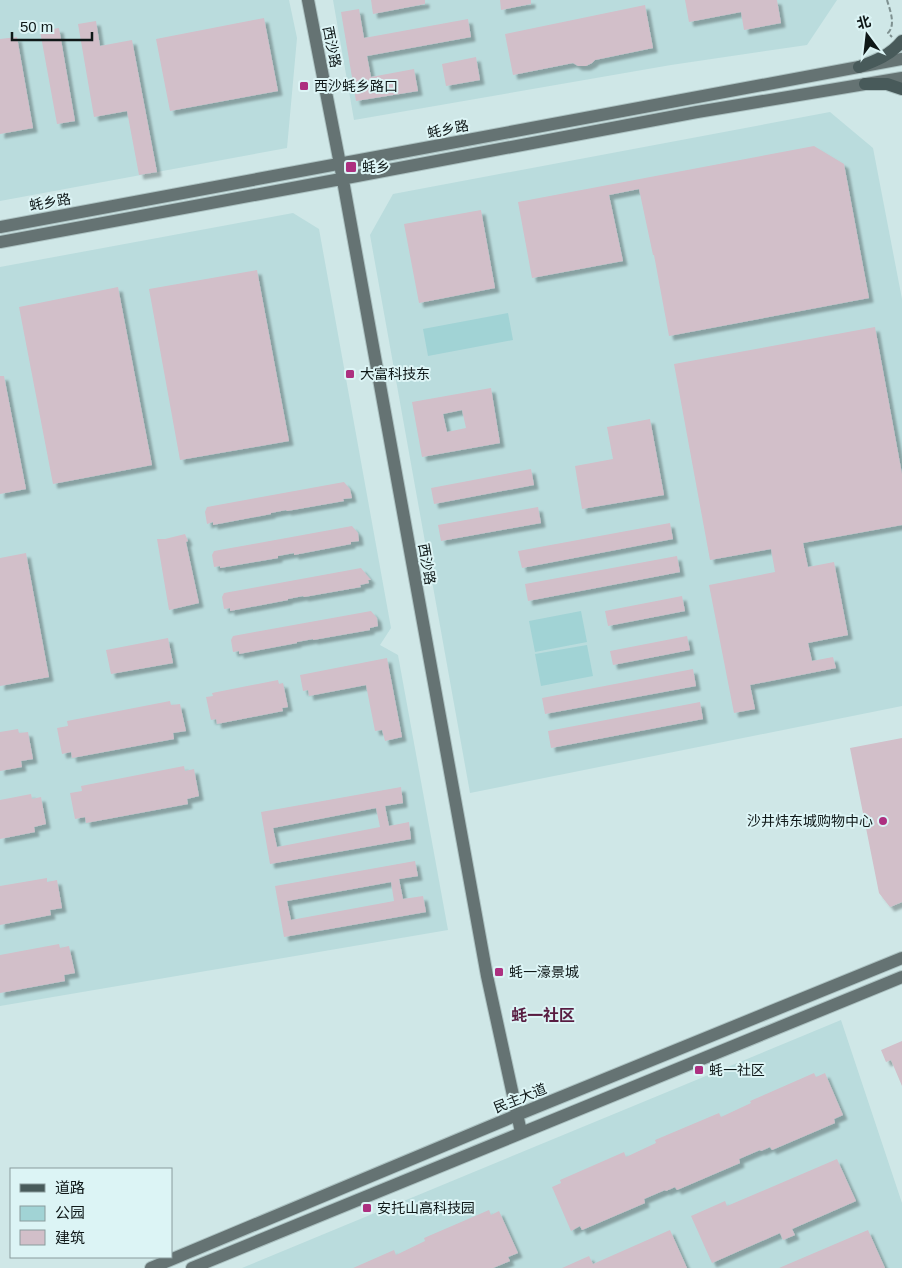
<svg xmlns="http://www.w3.org/2000/svg" width="902" height="1268" viewBox="0 0 902 1268" font-family="Helvetica,'Noto Sans SC',sans-serif">
	<style>
		.built { fill: #badcdd }
		.green { fill: #a1d3d5 }
		.building { fill: #d2bfc9; fill-rule: evenodd; filter: url(#shadow) }
		.lines { fill: none; stroke-linecap: round; stroke-linejoin: round }
		.secondary-casing { stroke: #acc2c2; stroke-width: 14 }
		.primary-casing { stroke: #acc2c2; stroke-width: 14 }
		.path { stroke: #7e9090; stroke-width: 2; stroke-dasharray: 5 2.5; stroke-linecap: butt }
		.secondary { stroke: #657373; stroke-width: 12 }
		.primary { stroke: #485a5a; stroke-width: 12 }
		.poi-dot { fill: #ad3080; stroke: #dcf4f5; stroke-width: 2 }
		.labels { text-anchor: middle; dominant-baseline: central; stroke-width: 4; stroke-linejoin: round; paint-order: stroke }
		.street-label { font-size: 14px; fill: #0f1818; stroke: #dcf4f5 }
		.poi-label { font-size: 14px; fill: #0f1818; stroke: #dcf4f5; text-anchor: start }
		.quarter-label { font-size: 16px; font-weight: bold; fill: #581c41; stroke: #dcf4f5 }
	</style>
	<defs>
		<filter id="shadow"><feDropShadow dx="4.5" dy="4.5" stdDeviation="1" flood-color="#0004"/></filter>
	</defs>
	<rect width="100%" height="100%" fill="#cfe7e7"/>
	<!-- built -->
	<path class="built" d="M 0,0 L 289,0 L 297,38 L 287,148 L 0,201 Z
		M 333,0 L 837,0 L 807,45 L 671,65 L 354,120 Z
		M 830,112 L 873,148 L 902,299 L 902,706 L 470,793 L 370,235 L 393,194 Z
		M 293,213 L 319,229 L 391,628 L 380,645 L 398,655 L 448,930 L 0,1006 L 0,267 Z
		M 841,1020 L 902,1203 L 902,1268 L 242,1268 Z"/>
	<!-- green -->
	<path class="green" d="M 508,313 L 513,340 L 428,356 L 423,329 Z
		M 581,611 L 587,642 L 535,652 L 529,621 Z
		M 587,645 L 593,676 L 541,686 L 535,654 Z"/>
	<!-- building -->
	<path class="building" d="M 371,0 L 425,0 L 425,4 L 373,14 Z
		M 500,0 L 531,0 L 531,4 L 501,10 Z
		M 685,0 L 777,0 L 781,23 L 744,30 L 741,12 L 689,22 Z
		M 645,5 L 653,48 L 595,60 L 592,63 L 586,66 L 578,66 L 573,63 L 513,75 L 505,34 Z
		M 359,9 L 364,38 L 468,19 L 471,37 L 367,56 L 371,77 L 414,69 L 418,91 L 356,101 L 341,12 Z
		M 264,18 L 278,91 L 170,111 L 156,39 Z
		M 96,21 L 100,46 L 132,40 L 157,172 L 139,175 L 127,111 L 94,117 L 78,24 Z
		M 59,28 L 75,121 L 57,124 L 40,31 Z
		M 17,37 L 33,128 L 0,134 L 0,39 Z
		M 476,57 L 480,80 L 446,86 L 442,64 Z
		M 814,146 L 844,164 L 869,298 L 669,336 L 654,255 L 653,255 L 639,189 L 609,195 L 623,261 L 532,278 L 518,202 Z
		M 481,210 L 495,288 L 419,303 L 404,224 Z
		M 257,270 L 289,441 L 180,460 L 149,289 Z
		M 118,287 L 152,465 L 53,484 L 19,307 Z
		M 875,327 L 902,474 L 902,525 L 803,543 L 808,567 L 834,562 L 848,635 L 808,643 L 812,661 L 833,657 L 836,668 L 750,685 L 755,709 L 734,713 L 709,585 L 775,572 L 771,549 L 710,560 L 674,364 Z
		M 0,376 L 4,376 L 26,489 L 0,494 Z
		M 491,388 L 500,443 L 422,457 L 412,402 ZM 462,410 L 466,428 L 447,432 L 443,414 Z
		M 650,419 L 664,495 L 582,509 L 575,466 L 613,459 L 607,427 Z
		M 531,469 L 534,485 L 434,504 L 431,488 Z
		M 344,482 L 350,489 L 352,498 L 343,499 L 344,501 L 287,511 L 286,510 L 271,513 L 271,514 L 213,525 L 213,522 L 207,524 L 205,512 L 207,507 Z
		M 538,507 L 541,523 L 441,541 L 438,525 Z
		M 670,523 L 673,539 L 522,568 L 518,551 Z
		M 352,526 L 358,533 L 359,541 L 351,542 L 351,544 L 294,555 L 294,553 L 278,556 L 278,558 L 220,568 L 220,566 L 214,567 L 212,555 L 214,551 Z
		M 185,534 L 188,541 L 186,542 L 199,603 L 169,610 L 157,539 L 165,539 Z
		M 26,553 L 49,677 L 0,686 L 0,558 Z
		M 677,556 L 680,572 L 528,601 L 525,584 Z
		M 361,568 L 371,580 L 368,580 L 369,583 L 360,585 L 361,587 L 304,597 L 303,596 L 288,599 L 288,600 L 230,611 L 230,608 L 224,609 L 222,597 L 224,593 Z
		M 682,596 L 685,611 L 608,626 L 605,611 Z
		M 371,611 L 377,618 L 378,626 L 370,628 L 370,630 L 313,640 L 313,639 L 297,642 L 297,643 L 239,654 L 239,651 L 233,652 L 231,640 L 233,636 Z
		M 687,636 L 690,650 L 613,665 L 610,651 Z
		M 168,638 L 173,663 L 111,674 L 106,650 Z
		M 387,658 L 402,737 L 385,741 L 382,730 L 375,731 L 366,685 L 309,696 L 308,690 L 303,691 L 300,675 Z
		M 693,669 L 696,686 L 545,714 L 542,698 Z
		M 278,680 L 279,684 L 283,683 L 288,707 L 282,708 L 283,711 L 217,724 L 216,719 L 211,720 L 206,697 L 213,696 L 212,693 Z
		M 170,701 L 171,705 L 180,704 L 186,731 L 173,733 L 174,739 L 72,758 L 71,752 L 62,754 L 57,728 L 68,726 L 67,721 Z
		M 700,702 L 703,719 L 551,748 L 548,731 Z
		M 18,729 L 19,733 L 28,732 L 33,759 L 21,761 L 22,767 L 0,771 L 0,732 Z
		M 902,738 L 902,902 L 890,907 L 879,893 L 850,748 Z
		M 184,766 L 185,771 L 194,769 L 199,796 L 187,799 L 188,804 L 86,823 L 85,817 L 75,819 L 70,793 L 82,791 L 81,786 Z
		M 401,787 L 403,803 L 385,806 L 389,826 L 409,822 L 411,839 L 270,864 L 261,812 ZM 376,808 L 380,827 L 277,847 L 273,828 Z
		M 31,794 L 32,799 L 41,797 L 46,824 L 34,827 L 35,832 L 0,839 L 0,800 Z
		M 415,861 L 418,876 L 399,879 L 403,899 L 423,896 L 426,912 L 284,937 L 275,886 ZM 391,882 L 394,901 L 291,920 L 287,901 Z
		M 47,878 L 47,882 L 57,880 L 62,908 L 50,910 L 51,915 L 0,925 L 0,886 Z
		M 59,944 L 60,948 L 69,946 L 75,973 L 64,975 L 65,981 L 0,993 L 0,955 Z
		M 902,1041 L 902,1086 L 891,1060 L 886,1062 L 881,1050 Z
		M 814,1073 L 816,1077 L 825,1073 L 843,1115 L 834,1119 L 835,1123 L 772,1150 L 770,1147 L 761,1151 L 760,1150 L 739,1159 L 740,1163 L 677,1190 L 675,1187 L 666,1191 L 665,1190 L 644,1199 L 645,1203 L 582,1230 L 580,1226 L 571,1231 L 552,1187 L 561,1183 L 560,1180 L 624,1152 L 626,1157 L 656,1143 L 655,1140 L 719,1113 L 721,1117 L 751,1103 L 750,1101 Z
		M 837,1159 L 856,1201 L 792,1229 L 795,1235 L 783,1240 L 780,1233 L 712,1263 L 691,1216 L 725,1201 L 727,1206 Z
		M 489,1210 L 491,1215 L 499,1211 L 518,1253 L 508,1257 L 510,1261 L 493,1268 L 353,1268 L 394,1250 L 396,1255 L 425,1241 L 424,1238 Z
		M 670,1230 L 687,1268 L 562,1268 L 589,1256 L 593,1264 Z
		M 868,1230 L 885,1268 L 779,1268 Z"/>
	<g class="lines">
		<!-- secondary casing -->
		<g class="secondary-casing">
			<path id="secondary" d="M 308,0 L 340,164 L 487,976 L 521,1132
				M 0,227 L 902,59
				M 0,242 L 341,179 L 697,112 L 902,78
				M 151,1268 L 517,1115 L 902,958
				M 192,1268 L 902,977"/>
		</g>
		<!-- primary casing -->
		<g class="primary-casing">
			<path id="primary" d="M 859,67 C 875,61 891,55 902,41
				M 865,84 L 887,84 L 902,89"/>
		</g>
		<!-- path -->
		<path class="path" d="M 887,0 C 890,10 896,25 888,33 L 892,37"/>
		<!-- secondary -->
		<use href="#secondary" class="secondary"/>
		<!-- primary -->
		<use href="#primary" class="primary"/>
	</g>
	<!-- markers -->
	<g class="poi-dot">
		<rect x="299" y="81" width="10" height="10" rx="2.5"/>
		<rect x="345" y="161" width="12" height="12" rx="2.5"/>
		<rect x="345" y="369" width="10" height="10" rx="2.5"/>
		<circle cx="883" cy="821" r="5"/>
		<rect x="494" y="967" width="10" height="10" rx="2.5"/>
		<rect x="694" y="1065" width="10" height="10" rx="2.5"/>
		<rect x="362" y="1203" width="10" height="10" rx="2.5"/>
	</g>
	<g class="labels">
		<!-- street labels -->
		<g class="street-label">
			<text transform="translate(332 47) rotate(79)">西沙路</text>
			<text transform="translate(448 129) rotate(-11)">蚝乡路</text>
			<text transform="translate(50 202) rotate(-10)">蚝乡路</text>
			<text transform="translate(427 564) rotate(80)">西沙路</text>
			<text transform="translate(520 1098) rotate(-22)">民主大道</text>
		</g>
		<!-- poi labels -->
		<g class="poi-label">
			<text x="314" y="86">西沙蚝乡路口</text>
			<text x="362" y="167">蚝乡</text>
			<text x="360" y="374">大富科技东</text>
			<text x="873" y="821" text-anchor="end">沙井炜东城购物中心</text>
			<text x="509" y="972">蚝一濠景城</text>
			<text x="709" y="1070">蚝一社区</text>
			<text x="377" y="1208">安托山高科技园</text>
		</g>
		<!-- quarter labels -->
		<g class="quarter-label">
			<text x="543" y="1015">蚝一社区</text>
		</g>
	</g>
	<!-- legend -->
	<rect x="10" y="1168" width="162" height="90" fill="#dcf4f5" stroke="#8a9c9d"/>
	<rect x="20" y="1184" width="25" height="8" fill="#485a5a" stroke="#8a9c9d"/>
	<text x="55" y="1193" font-size="15" fill="#0f1818">道路</text>
	<rect x="20" y="1206" width="25" height="15" fill="#a1d3d5" stroke="#8a9c9d"/>
	<text x="55" y="1218" font-size="15" fill="#0f1818">公园</text>
	<rect x="20" y="1230" width="25" height="15" fill="#d2bfc9" stroke="#8a9c9d"/>
	<text x="55" y="1243" font-size="15" fill="#0f1818">建筑</text>
	<!-- north arrow -->
	<g transform="translate(867 35) rotate(345)" stroke="#dcf4f5" stroke-width="4" paint-order="stroke">
	<path d="M0-4L9 19L0 12L-9 19Z" fill="#0f1818"/>
	<text y="-8" font-size="14" font-weight="bold" text-anchor="middle" fill="#0f1818">北</text>
	</g>
	<!-- scale -->
	<path d="M12 32v8h80v-8" fill="none" stroke="#0f1818" stroke-width="2.5"/>
	<text x="20" y="32" font-size="15" fill="#0f1818" stroke="#dcf4f5" stroke-width="4" paint-order="stroke">50 m</text>
</svg>
